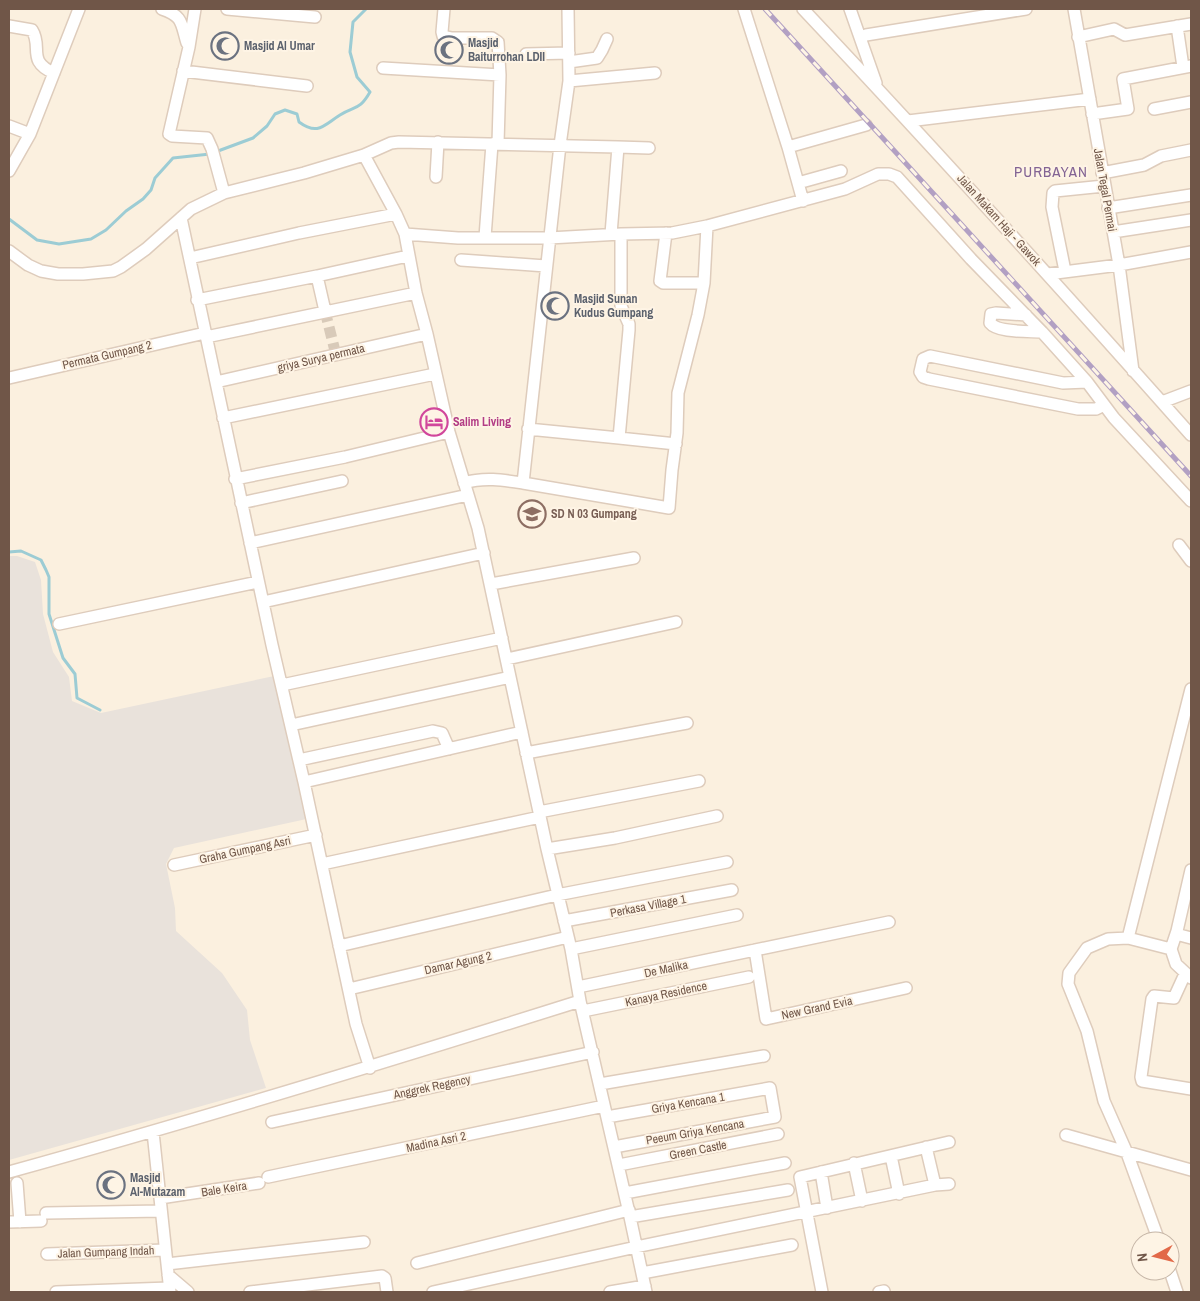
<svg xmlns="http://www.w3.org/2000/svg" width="1200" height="1301" viewBox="0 0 1200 1301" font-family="'Archivo Narrow',sans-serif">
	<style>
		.industrial { fill: #e9e2db }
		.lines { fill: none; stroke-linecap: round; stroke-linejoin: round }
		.stream { stroke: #9cccd4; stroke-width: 3 }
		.minor-tunnel { stroke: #d8cab9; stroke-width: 11; stroke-dasharray: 11 5.5; stroke-linecap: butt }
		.minor-casing { stroke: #deccbc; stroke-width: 14 }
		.minor { stroke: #fff; stroke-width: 11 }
		.rail-casing { stroke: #b2a0c3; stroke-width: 5 }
		.rail { stroke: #fef4e5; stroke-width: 3; stroke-dasharray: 9; stroke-linecap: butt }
		.labels { text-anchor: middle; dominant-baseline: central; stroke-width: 4; stroke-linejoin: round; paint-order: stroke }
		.worship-label { font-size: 12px; font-weight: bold; fill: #5b616d; stroke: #fef4e5; text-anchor: start }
		.street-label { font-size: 12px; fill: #705648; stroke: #fef4e5 }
		.hotel-label { font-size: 12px; font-weight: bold; fill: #b23c85; stroke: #fef4e5; text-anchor: start }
		.education-label { font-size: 12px; font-weight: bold; fill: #785e54; stroke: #fef4e5; text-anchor: start }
		.quarter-label { font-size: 15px; letter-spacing: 1px; fill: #836494; stroke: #fef4e5 }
	</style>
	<rect width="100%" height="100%" fill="#fbf0df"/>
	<!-- industrial -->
	<path class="industrial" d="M 9,556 L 17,556 L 35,562 L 41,580 L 43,614 L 53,652 L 69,677 L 72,701 L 101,713 L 279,675 L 311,818 L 174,848 L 166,864 L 175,908 L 176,931 L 222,973 L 247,1010 L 250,1040 L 266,1088 L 9,1160 Z"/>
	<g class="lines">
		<!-- stream -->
		<path class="stream" d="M 9,219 L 37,240 L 59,244 L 91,239 L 106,230 L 126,211 L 143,199 L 151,190 L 155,178 L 173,158 L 210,154 L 253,138 L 267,126 L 275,114 L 285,110 L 297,114 L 299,122 C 318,136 324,125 340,115 C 356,105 359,111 370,92 L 357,77 L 350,52 L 353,22 L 366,9
			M 9,552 L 21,551 L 41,560 L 46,570 L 49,577 L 49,614 L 63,658 L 75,674 L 77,698 L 100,710
			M 1170,1256 L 1175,1270"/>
		<!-- minor-tunnel -->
		<path class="minor-tunnel" d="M 325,311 L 336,355"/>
		<!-- minor casing -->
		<g class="minor-casing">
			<path id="minor" d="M 162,9 C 183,16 181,23 187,43
				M 195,9 L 189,47 L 169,134 L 172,136 L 207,138 L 212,149 L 224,193
				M 227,9 L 315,17
				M 444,9 L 442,32 L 443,36 L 452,38 L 492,38 L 498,42 L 500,75 L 498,143
				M 744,9 L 788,147 L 803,201
				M 803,9 C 935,149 1064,292 1191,435
				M 850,9 L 876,83
				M 1074,9 L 1119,265 L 1133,371
				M 9,26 L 32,30 C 43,47 26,61 54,73
				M 1177,26 L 1183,67
				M 866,35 L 1026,9
				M 1078,37 L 1114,29 L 1125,35 L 1191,24
				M 526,54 L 569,53
				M 569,62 L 597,58 L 602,50 L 607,39
				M 383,68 L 500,75
				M 183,71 L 307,86
				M 569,81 L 655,73
				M 1154,109 L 1191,102
				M 1092,114 L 1128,109 L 1123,79 L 1191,66
				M 908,121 L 1090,99
				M 9,126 L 30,134
				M 618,147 L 649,148
				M 788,147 L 866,125
				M 9,171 L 30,134 L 79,9
				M 1102,173 L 1144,165 L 1161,156 L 1191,150
				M 436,177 L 438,142
				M 798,183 L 841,171
				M 1108,208 L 1191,195
				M 181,218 L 272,645 L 304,782 L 356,1024 L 370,1068
				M 1113,232 L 1191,220
				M 666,233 L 660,281 L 663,283 L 704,283
				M 405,234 L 458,238 L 549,238 L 621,234 L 672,233 L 707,226 L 845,189 L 878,174 L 889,174 L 897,177 L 971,259 L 1042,332 L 1087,382 L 1114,418 L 1191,501
				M 485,237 L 492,144
				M 9,251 L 28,265 L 41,271 L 58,274 L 83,274 L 113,271 L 121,267 L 146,249 L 191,209 L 224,193 L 304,173 L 364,155 L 391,143 L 399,142 L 618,147 L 611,234
				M 190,258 L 299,233 L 396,214
				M 461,260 L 546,266
				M 1065,271 L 1052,207 L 1053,193 L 1055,191 L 1104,186
				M 1048,274 L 1119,265 L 1191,252
				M 197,300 L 317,276
				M 325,311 L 317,276 L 408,256
				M 1026,315 L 996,313 L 991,314 L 990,323 C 998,333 1028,331 1042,332
				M 206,337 L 416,293
				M 9,378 L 205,333
				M 216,382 L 427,334
				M 1087,382 L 1063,383 L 930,356 L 923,359 L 920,372 L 923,377 L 929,379 L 1078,409 L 1096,409 L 1104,405
				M 1162,402 L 1191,391
				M 223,418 L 435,374
				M 528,429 L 619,438 L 629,330 L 629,324 L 621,306 L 621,234
				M 619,438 L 676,444
				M 235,479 L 345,457 L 449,432
				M 464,483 C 484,477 503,480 523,483 L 560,145 L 569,81 L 568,9
				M 523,483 L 669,508 L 672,470 L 677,433 L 678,393 L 698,315 L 704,283 L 707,226
				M 241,503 L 342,481
				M 250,543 L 468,495
				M 1179,545 L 1191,561
				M 491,584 L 634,558
				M 263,602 L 484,553
				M 59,624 L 258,582
				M 507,659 L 676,622
				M 282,685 L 502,638
				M 291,725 L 510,677
				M 526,753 L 687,723
				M 299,760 L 433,731 L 442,733 L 449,749
				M 304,782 L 522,732
				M 539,812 L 699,781
				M 547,849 L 615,838 L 717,816
				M 322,864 L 540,817
				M 174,865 L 316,835
				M 564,921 L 732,890
				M 1176,934 L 1191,938
				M 1128,938 L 1171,949
				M 339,946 L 557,895 L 727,862
				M 571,949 L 737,915
				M 755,950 L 766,1019 L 906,988
				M 1185,974 L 1174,998 L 1154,996 L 1152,999 L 1141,1077 L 1142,1081 L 1191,1089
				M 1191,978 L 1176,964 L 1171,949 L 1177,931 L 1191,870
				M 578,987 L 889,922
				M 349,989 L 568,937
				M 580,1001 L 630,1217 L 646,1292
				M 583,1011 L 749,977
				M 600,1084 L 764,1056
				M 607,1117 L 770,1088 L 775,1117 L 614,1147
				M 272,1122 L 593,1052
				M 153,1132 L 170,1292
				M 1066,1135 L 1191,1170
				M 926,1147 L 935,1185
				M 891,1156 L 899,1194
				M 854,1163 L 862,1201
				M 619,1165 L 778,1134
				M 9,1172 C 200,1119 390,1061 580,1001 L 571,949 L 547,849 L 478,528 L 449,432 L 427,334 L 416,293 L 405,234 L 396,214 L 364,155
				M 821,1172 L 827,1208
				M 268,1177 L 604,1106
				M 17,1183 L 20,1222
				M 625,1193 L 785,1163
				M 160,1198 L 259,1183
				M 46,1213 L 161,1211
				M 630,1217 L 788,1190
				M 9,1222 L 41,1221
				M 1159,1241 L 1127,1153 L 1104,1101 L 1087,1031 L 1068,984 L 1069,973 L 1087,948 L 1108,939 L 1128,938 L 1191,689
				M 47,1254 L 165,1250
				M 417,1263 L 629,1210
				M 167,1264 L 364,1242
				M 1170,1271 L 1177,1292
				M 642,1273 L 792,1245
				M 168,1275 L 188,1292
				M 56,1292 L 169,1288
				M 250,1292 L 382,1276 L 385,1278 L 387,1292
				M 433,1292 L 636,1247 L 935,1185 L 949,1184
				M 610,1292 L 645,1286
				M 822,1292 L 800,1177 L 949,1142
				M 879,1292 L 884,1291"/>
		</g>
		<!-- minor -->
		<use href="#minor" class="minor"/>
		<!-- rail casing -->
		<g class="rail-casing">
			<path id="rail" d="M 765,9 L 1191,476"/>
		</g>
		<!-- rail -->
		<use href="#rail" class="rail"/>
	</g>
	<!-- icons -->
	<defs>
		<g id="mosque-ring" transform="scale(1.4375)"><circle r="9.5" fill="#fef4e5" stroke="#6b7280" stroke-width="1.5"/><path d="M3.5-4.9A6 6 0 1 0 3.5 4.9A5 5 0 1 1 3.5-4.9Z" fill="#6b7280"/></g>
		<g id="hotel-ring" transform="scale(1.4375)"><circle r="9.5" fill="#fef4e5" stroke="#d1479c" stroke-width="1.5"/><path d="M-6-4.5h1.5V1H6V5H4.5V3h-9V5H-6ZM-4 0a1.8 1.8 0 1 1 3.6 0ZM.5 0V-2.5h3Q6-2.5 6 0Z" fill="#d1479c"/></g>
		<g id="school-ring" transform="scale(1.4375)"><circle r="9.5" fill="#fef4e5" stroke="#8d6e63" stroke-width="1.5"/><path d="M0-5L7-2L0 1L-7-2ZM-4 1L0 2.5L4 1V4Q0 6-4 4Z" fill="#8d6e63"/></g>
	</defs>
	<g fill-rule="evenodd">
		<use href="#mosque-ring" x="225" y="46"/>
		<use href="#mosque-ring" x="449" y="50"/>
		<use href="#mosque-ring" x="555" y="306"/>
		<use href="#hotel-ring" x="434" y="422"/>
		<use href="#school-ring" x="532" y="514"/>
		<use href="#mosque-ring" x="111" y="1185"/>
	</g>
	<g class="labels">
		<!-- worship labels -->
		<g class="worship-label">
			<text x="468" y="43">Masjid<tspan x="468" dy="14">Baiturrohan LDII</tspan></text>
			<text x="244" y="46">Masjid Al Umar</text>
			<text x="574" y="299">Masjid Sunan<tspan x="574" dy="14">Kudus Gumpang</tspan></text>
			<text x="130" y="1178">Masjid<tspan x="130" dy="14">Al-Mutazam</tspan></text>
		</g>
		<!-- street labels -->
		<g class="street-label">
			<text transform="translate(1105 190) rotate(80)">Jalan Tegal Permai</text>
			<text transform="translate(999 220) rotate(48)">Jalan Makam Haji - Gawok</text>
			<text transform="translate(107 355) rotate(-13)">Permata Gumpang 2</text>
			<text transform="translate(321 358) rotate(-13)">griya Surya permata</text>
			<text transform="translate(245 850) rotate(-12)">Graha Gumpang Asri</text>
			<text transform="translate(648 906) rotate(-11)">Perkasa Village 1</text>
			<text transform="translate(458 963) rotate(-13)">Damar Agung 2</text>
			<text transform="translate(666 969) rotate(-12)">De Malika</text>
			<text transform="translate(666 994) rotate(-12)">Kanaya Residence</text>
			<text transform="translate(817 1008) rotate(-12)">New Grand Evia</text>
			<text transform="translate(432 1087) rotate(-12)">Anggrek Regency</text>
			<text transform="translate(688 1103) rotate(-10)">Griya Kencana 1</text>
			<text transform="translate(695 1132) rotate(-10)">Peeum Griya Kencana</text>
			<text transform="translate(436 1142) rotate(-12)">Madina Asri 2</text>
			<text transform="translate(698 1150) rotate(-11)">Green Castle</text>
			<text transform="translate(224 1189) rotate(-9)">Bale Keira</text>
			<text transform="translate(106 1252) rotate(-2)">Jalan Gumpang Indah</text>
		</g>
		<!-- hotel labels -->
		<g class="hotel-label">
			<text x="453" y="422">Salim Living</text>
		</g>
		<!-- education labels -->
		<g class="education-label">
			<text x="551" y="514">SD N 03 Gumpang</text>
		</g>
		<!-- quarter labels -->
		<g class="quarter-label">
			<text x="1051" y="171">PURBAYAN</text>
		</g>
	</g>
	<!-- border -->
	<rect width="1200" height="1301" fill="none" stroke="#705648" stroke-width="20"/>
	<!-- north arrow -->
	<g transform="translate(1155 1256) rotate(263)"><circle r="24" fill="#fef4e5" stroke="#c5b5a6"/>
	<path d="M0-4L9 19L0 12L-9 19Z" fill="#e26948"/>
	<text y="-8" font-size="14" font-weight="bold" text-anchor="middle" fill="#705648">N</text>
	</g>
</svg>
